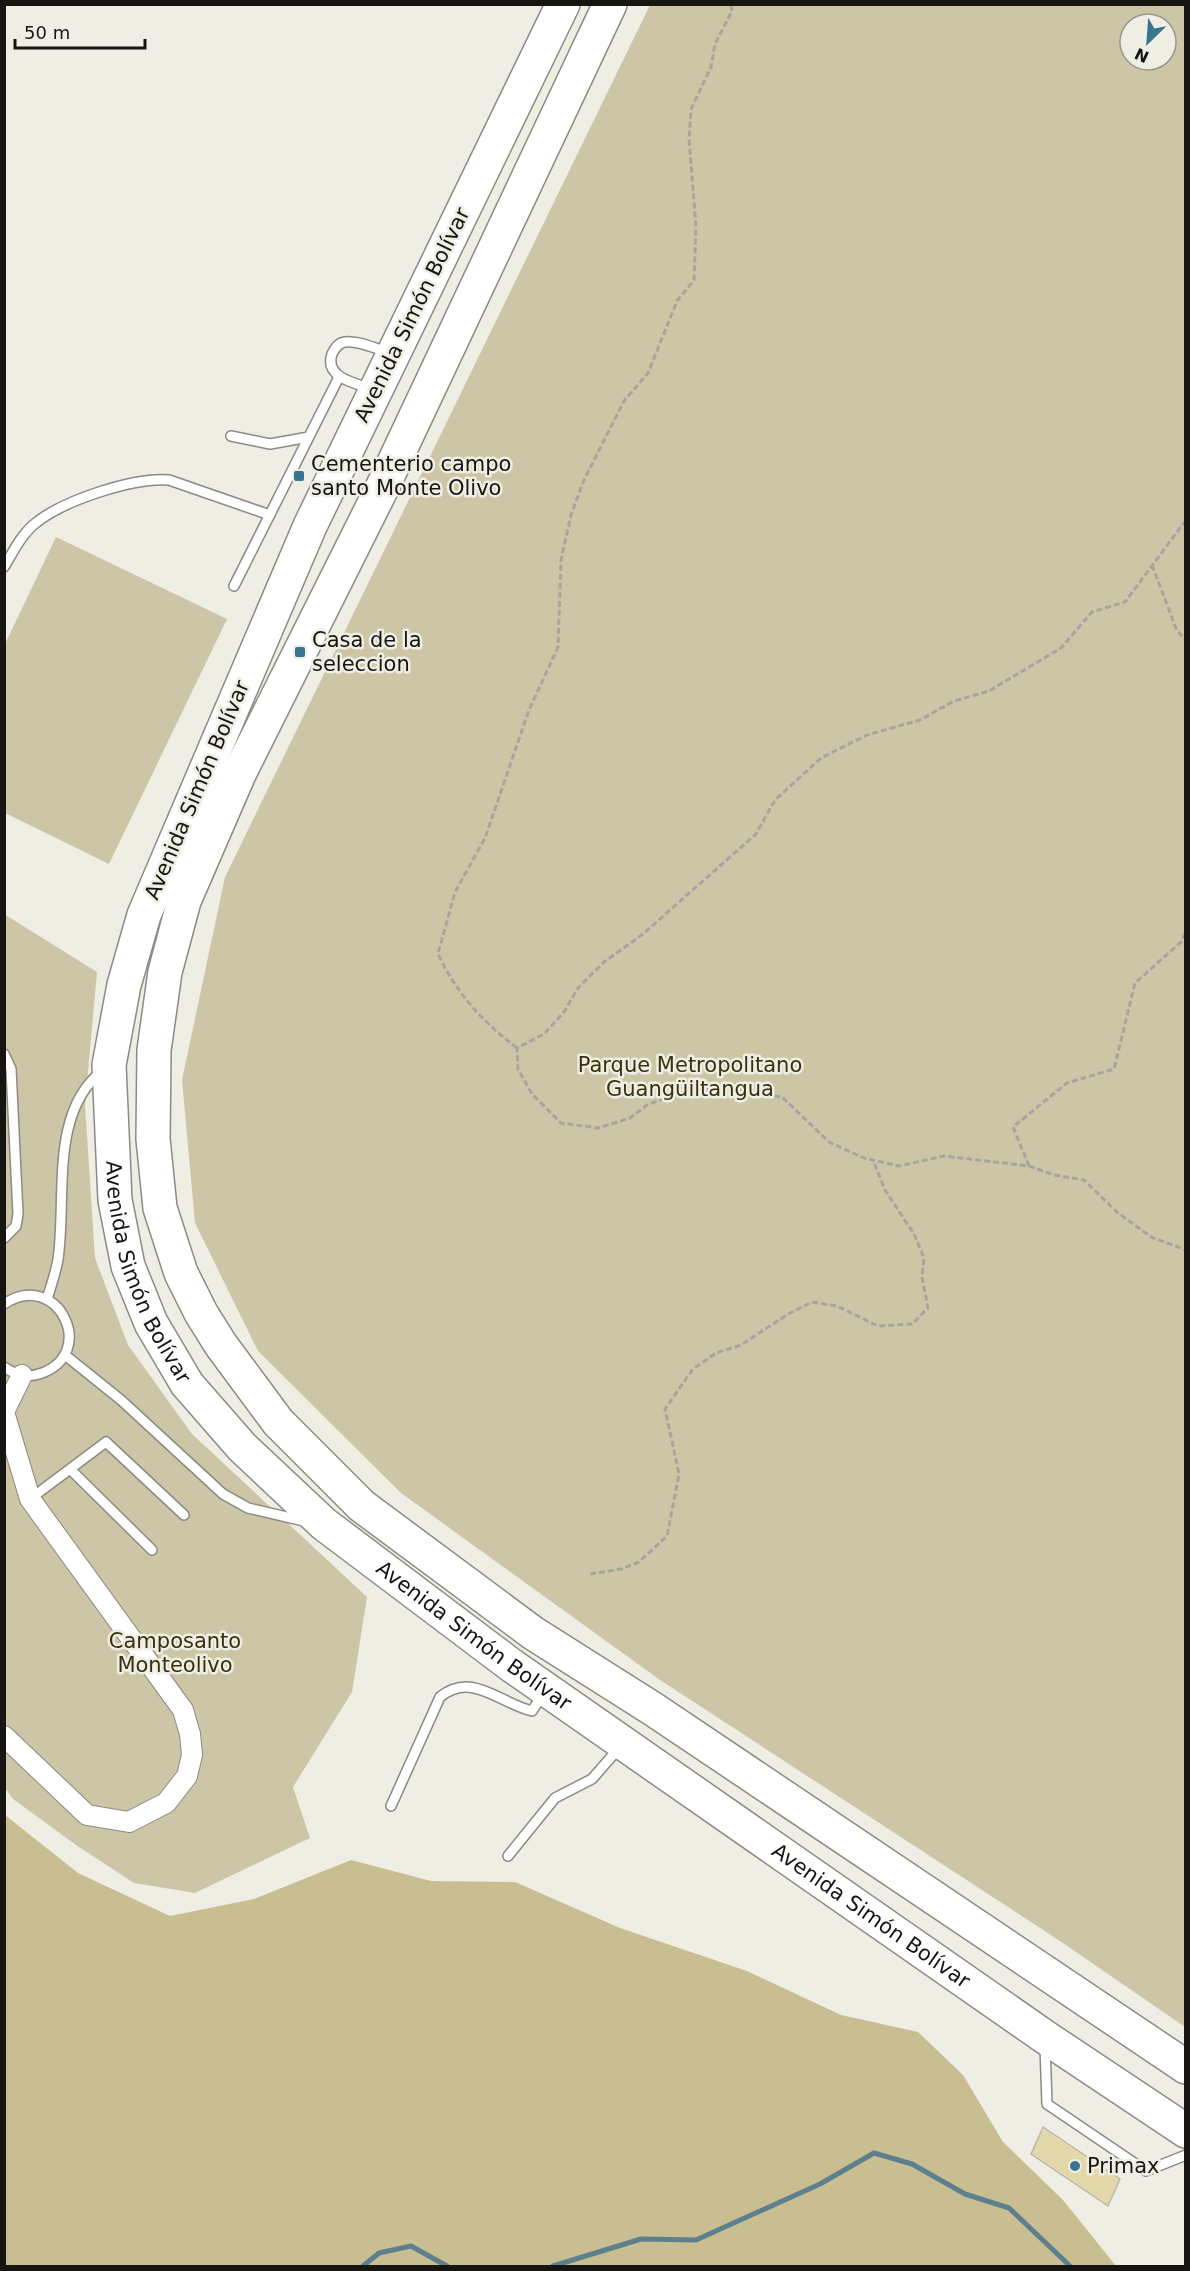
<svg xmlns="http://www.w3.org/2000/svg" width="1190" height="2271" viewBox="0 0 1190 2271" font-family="'DejaVu Sans',sans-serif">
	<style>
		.green { fill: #cdc6a6; fill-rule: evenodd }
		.forest { fill: #c8be91 }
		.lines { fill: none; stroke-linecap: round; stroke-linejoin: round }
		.stream { stroke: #5d7f8e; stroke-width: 5 }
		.building { fill: #e2d8aa; stroke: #bab8b0; stroke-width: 1.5 }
		.lane-casing { stroke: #8c8a82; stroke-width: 12 }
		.street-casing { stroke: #8c8a82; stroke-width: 22 }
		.highway-casing { stroke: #8c8a82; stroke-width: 36 }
		.path { stroke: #a6a59e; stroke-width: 3; stroke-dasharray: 6 3; stroke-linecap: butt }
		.lane { stroke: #fff; stroke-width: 9 }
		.street { stroke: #fff; stroke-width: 20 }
		.highway { stroke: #fff; stroke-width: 33 }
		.poi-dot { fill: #3b748e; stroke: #efeee5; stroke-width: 2 }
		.labels { text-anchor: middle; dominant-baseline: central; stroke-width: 5; stroke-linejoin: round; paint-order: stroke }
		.street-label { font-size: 21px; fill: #161512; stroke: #efeee5 }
		.poi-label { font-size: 21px; fill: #161512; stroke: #efeee5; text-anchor: start }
		.park-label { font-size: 21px; fill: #39310c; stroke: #efeee5 }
	</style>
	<rect width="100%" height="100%" fill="#efeee5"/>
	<!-- green -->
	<path class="green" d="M 650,5 L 1185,5 L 1185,2027 L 1057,1939 L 660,1680 L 401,1493 L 258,1351 L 195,1223 L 182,1080 L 225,877 ZM 1130,24 L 1166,24 L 1166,60 L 1130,60 Z
		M 56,537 L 227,619 L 109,864 L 5,813 L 5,644 Z
		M 4,914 L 97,972 L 85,1105 L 95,1258 L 128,1345 L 192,1434 L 367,1597 L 352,1692 L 293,1787 L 310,1838 L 195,1893 L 134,1883 L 76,1845 L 13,1799 L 5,1788 Z"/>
	<!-- forest -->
	<path class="forest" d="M 5,1815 L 78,1873 L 170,1916 L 254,1899 L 351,1860 L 431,1881 L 515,1882 L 620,1928 L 747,1971 L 841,2015 L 918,2032 L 963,2075 L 1003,2142 L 1063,2200 L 1116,2266 L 5,2266 Z"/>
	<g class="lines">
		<!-- stream -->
		<path class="stream" d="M 363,2266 L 379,2253 L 411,2246 L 447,2266
			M 553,2266 L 641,2239 L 696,2240 L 820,2184 L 874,2153 L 912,2164 L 965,2194 L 1009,2208 L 1070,2266"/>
	</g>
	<!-- building -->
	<path class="building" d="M 1043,2127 L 1120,2179 L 1108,2206 L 1031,2154 Z"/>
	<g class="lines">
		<!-- lane casing -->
		<g class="lane-casing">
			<path id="lane" d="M 369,388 C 354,383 324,377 332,354 C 335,348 338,343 345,342 C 358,340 376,349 388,352
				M 231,436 L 270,444 L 309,437
				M 4,567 C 13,552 22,533 37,522 C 65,500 134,477 169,480 L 270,515
				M 234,586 L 339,377
				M 4,1054 L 11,1069 L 18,1214 L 16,1226 L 4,1238
				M 47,1299 C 51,1286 56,1272 58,1259 C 67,1198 49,1113 102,1071
				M 4,1304 C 58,1268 100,1355 39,1374 C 27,1378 14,1374 4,1367
				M 65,1355 L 121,1400 L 223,1494 L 248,1508 L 304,1521
				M 71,1470 L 152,1550
				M 30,1499 L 106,1442 L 184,1515
				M 391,1806 L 440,1697 C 472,1671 499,1703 532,1711 L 543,1694
				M 508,1856 L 555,1798 L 592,1779 L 620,1747
				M 1045,2046 L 1047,2104 L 1146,2171 L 1186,2155"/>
		</g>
		<!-- street casing -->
		<g class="street-casing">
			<path id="street" d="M 4,1412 L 30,1499 L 183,1710 L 190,1734 L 192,1755 L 187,1776 L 166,1803 L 129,1822 L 87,1815 L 4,1736
				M 4,1412 L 22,1375"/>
		</g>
		<!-- highway casing -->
		<g class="highway-casing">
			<g id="highway">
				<path id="s1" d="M 563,4 L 310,526 L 144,915 L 124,985 L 109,1065 L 115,1200 L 128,1266 L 151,1323 L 187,1384 L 242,1447 L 324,1524 L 511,1665 L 1045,2037 L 1186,2131"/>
				<path d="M 610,4 L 382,488 L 239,774 L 184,901 L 165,972 L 154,1050 L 153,1139 L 160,1208 L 181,1273 L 201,1313 L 221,1345 L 278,1422 L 362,1506 L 533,1633 L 653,1709 L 1186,2067"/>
			</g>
		</g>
		<!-- path -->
		<path class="path" d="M 1186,520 L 1125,602 L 1092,612 L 1061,648 L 989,691 L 954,701 L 920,720 L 867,735 L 821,758 L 775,800 L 756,834 L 643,934 L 604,962 L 578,988 L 564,1012 L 544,1034 L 517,1048 L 518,1069 L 532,1094 L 561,1123 L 598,1128 L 630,1118 L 647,1105 L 688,1090 L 735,1089 L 782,1097 L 829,1142 L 864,1158 L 899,1166 L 944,1156 L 1029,1166 L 1054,1175 L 1084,1180 L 1117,1212 L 1151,1237 L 1186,1250
			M 1152,565 L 1177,631 L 1186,640
			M 517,1048 C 482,1021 457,994 438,954 L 455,892 L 485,838 L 529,710 L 558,647 L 561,560 L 571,515 L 584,480 L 624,401 L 648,373 L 677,301 L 694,280 L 696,227 L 689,139 L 691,109 L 711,67 L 715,44 L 732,11 L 731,4
			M 1029,1166 L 1013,1127 L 1067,1083 L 1114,1069 L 1135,983 L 1182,941 L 1186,930
			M 590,1574 L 621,1569 L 639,1562 L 667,1536 L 679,1474 L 665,1409 L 693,1369 L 716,1353 L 741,1345 L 788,1314 L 812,1302 L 837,1306 L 878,1326 L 912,1324 L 928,1308 L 922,1277 L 924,1258 L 914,1234 L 885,1190 L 873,1160"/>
		<!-- lane -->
		<use href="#lane" class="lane"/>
		<!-- street -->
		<use href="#street" class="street"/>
		<!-- highway -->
		<use href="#highway" class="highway"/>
	</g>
	<!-- markers -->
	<g class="poi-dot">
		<rect x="293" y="470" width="12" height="12" rx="3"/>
		<rect x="294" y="646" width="12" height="12" rx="3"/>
		<circle cx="1075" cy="2166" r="6"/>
	</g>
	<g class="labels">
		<!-- street labels -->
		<g class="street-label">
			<text transform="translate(412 315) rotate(-64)">Avenida Simón Bolívar</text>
			<text transform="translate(197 790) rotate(-67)">Avenida Simón Bolívar</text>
			<text stroke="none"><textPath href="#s1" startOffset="1371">Avenida Simón Bolívar</textPath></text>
			<text stroke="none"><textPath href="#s1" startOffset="1875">Avenida Simón Bolívar</textPath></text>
			<text stroke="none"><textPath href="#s1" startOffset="2361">Avenida Simón Bolívar</textPath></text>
		</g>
		<!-- poi labels -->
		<g class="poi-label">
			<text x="311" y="464">Cementerio campo<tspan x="311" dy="24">santo Monte Olivo</tspan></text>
			<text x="312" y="640">Casa de la<tspan x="312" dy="24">seleccion</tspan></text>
			<text x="1087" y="2166">Primax</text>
		</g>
		<!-- park labels -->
		<g class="park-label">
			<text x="690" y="1065">Parque Metropolitano<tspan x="690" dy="24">Guangüiltangua</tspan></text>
			<text x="175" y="1641">Camposanto<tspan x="175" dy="24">Monteolivo</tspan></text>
		</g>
	</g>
	<!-- border -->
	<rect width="1190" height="2271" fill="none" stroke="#161512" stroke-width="12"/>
	<!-- north arrow -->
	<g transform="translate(1148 42) rotate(205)"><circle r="28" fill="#efeee5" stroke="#989791" stroke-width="1.5"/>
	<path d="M0-4.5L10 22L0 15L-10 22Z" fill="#3b748e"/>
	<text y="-9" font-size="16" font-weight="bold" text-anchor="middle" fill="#161512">N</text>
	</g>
	<!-- scale -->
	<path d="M15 39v9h130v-9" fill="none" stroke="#161512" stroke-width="3"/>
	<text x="24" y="39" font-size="18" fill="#161512" stroke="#efeee5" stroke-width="4.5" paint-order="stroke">50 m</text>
</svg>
